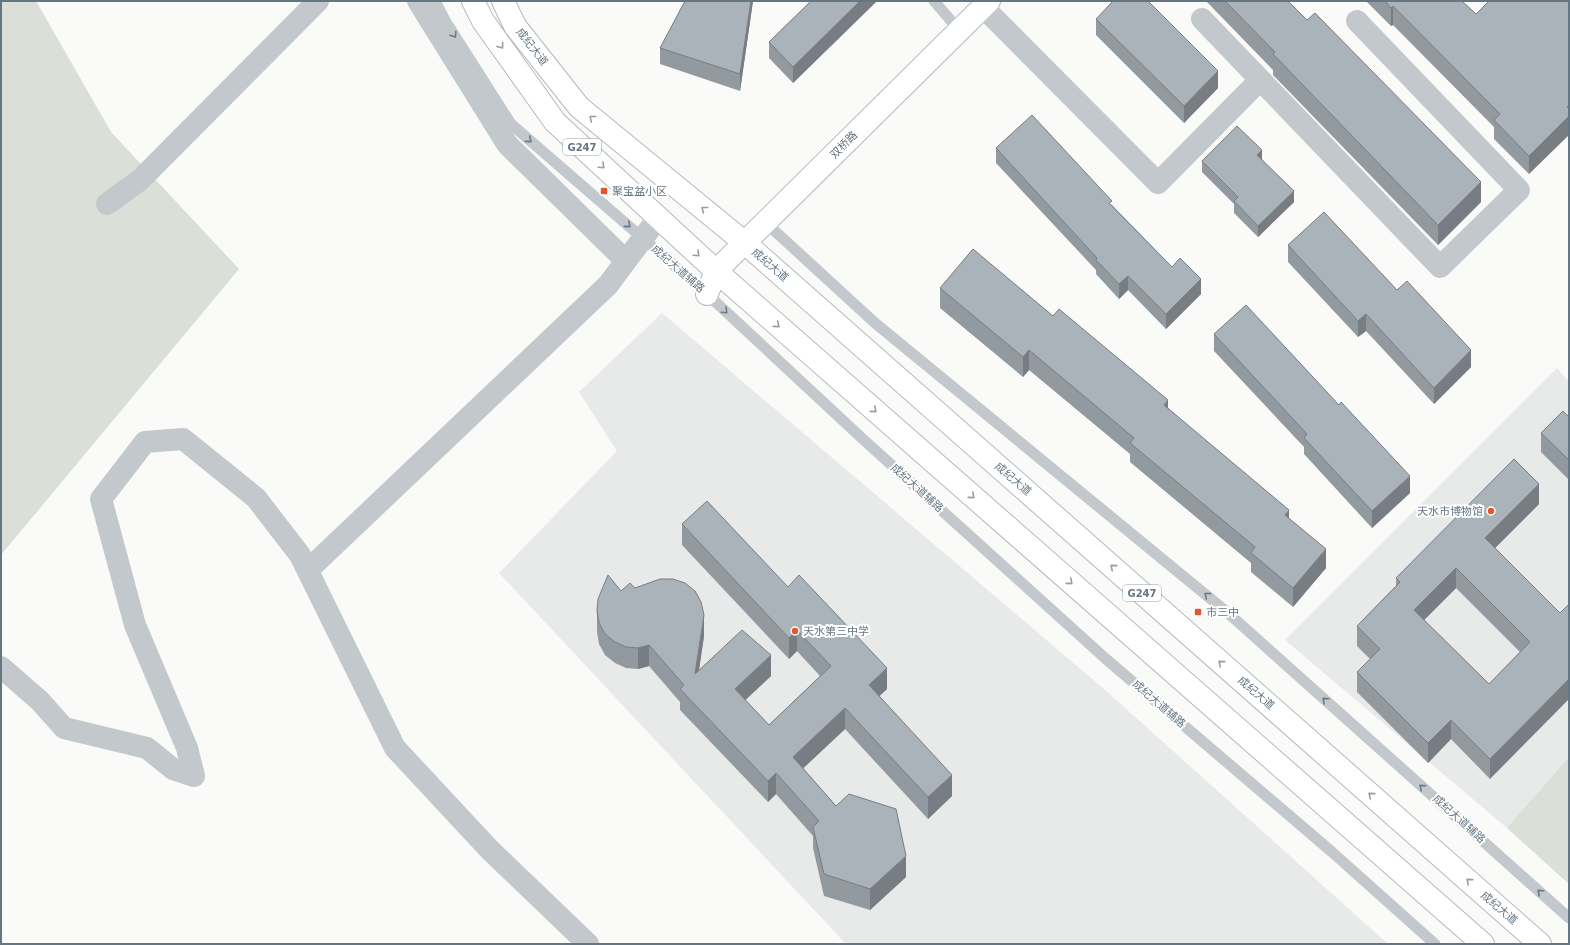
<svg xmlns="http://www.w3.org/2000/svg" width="1570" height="945" viewBox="0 0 1570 945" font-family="'DejaVu Sans','Noto Sans SC',sans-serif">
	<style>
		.built { fill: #e8e9e9 }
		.green { fill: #dadfd7 }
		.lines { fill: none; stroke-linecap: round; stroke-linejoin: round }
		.secondary-casing { stroke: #b3babf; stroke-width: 24 }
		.trunk-casing { stroke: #b4b9bd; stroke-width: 24 }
		.service { stroke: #c3c8cc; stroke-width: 11 }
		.minor { stroke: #c3c8cc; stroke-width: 22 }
		.secondary { stroke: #fff; stroke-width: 22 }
		.trunk { stroke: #fff; stroke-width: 22 }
		.wall { fill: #929a9f; fill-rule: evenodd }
		.shaded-wall { fill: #777d82 }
		.building { fill: #aab3b9; stroke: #777d82; fill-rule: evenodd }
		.oneway { stroke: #6a7a87 }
		.oneway2 { stroke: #939fa8 }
		.poi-dot { fill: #e4572e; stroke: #fff; stroke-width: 1.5 }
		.labels { text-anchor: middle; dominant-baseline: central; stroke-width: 4; stroke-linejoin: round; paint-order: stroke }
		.shield { fill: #fff; stroke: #939fa8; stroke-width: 1 }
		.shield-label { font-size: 10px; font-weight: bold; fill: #657683 }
		.street-label { font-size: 11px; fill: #657683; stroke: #fff }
		.poi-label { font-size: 11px; fill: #657683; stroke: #fff; text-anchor: start }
	</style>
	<rect width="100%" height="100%" fill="#fafaf8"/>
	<!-- built -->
	<path class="built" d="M 662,313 L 1104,689 L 1388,944 L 846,944 L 499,573 L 617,451 L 579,392 Z
		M 1557,368 L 1569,382 L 1569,884 L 1507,828 L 1285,640 Z"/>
	<!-- green -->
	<path class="green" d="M 1,1 L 36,1 L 111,132 L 239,269 L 1,555 Z
		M 1569,757 L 1569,884 L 1507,828 Z"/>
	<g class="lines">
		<!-- secondary casing -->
		<g class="secondary-casing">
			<path id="secondary" d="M 707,294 L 716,271 L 989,1"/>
		</g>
		<!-- trunk casing -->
		<g class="trunk-casing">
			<path id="trunk" d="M 473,1 L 483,21 L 555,122 L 716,271 L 1483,944
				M 503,1 L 515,26 L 579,107 L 745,243 L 1540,944"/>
		</g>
		<!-- service -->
		<path class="service" d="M 435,1 L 446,22 L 511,124 L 707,294 L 865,441 L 1106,659 L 1332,852 L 1435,944
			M 934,1 L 959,30
			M 765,222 L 875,323 L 1228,613 L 1569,918"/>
		<!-- minor -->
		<path class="minor" d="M 418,1 L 507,144 L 626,261
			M 983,7 L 1158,183 L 1260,80
			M 1202,19 L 1440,267 L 1519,190 L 1357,21
			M 107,204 L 140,180 L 318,1
			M 308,570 L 608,285 L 658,218
			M 1,667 L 40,701 L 64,728 L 147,748 L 173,769 L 194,776 L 187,748 L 135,625 L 101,499 L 145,442 L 183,439 L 256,498 L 300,555 L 395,748 L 489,849 L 588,944"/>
		<!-- secondary -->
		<use href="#secondary" class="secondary"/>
		<!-- trunk -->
		<use href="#trunk" class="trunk"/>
	</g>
	<!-- wall -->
	<path class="wall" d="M 685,1 L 753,1 L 740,91 L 660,64 L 660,48 Z
		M 811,1 L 877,1 L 793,83 L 769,58 L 769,42 Z
		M 1206,1 L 1288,1 L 1481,202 L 1438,245 L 1273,75 L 1273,70 Z
		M 1366,1 L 1462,1 L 1476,14 L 1569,1 L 1529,174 L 1494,139 L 1494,127 L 1393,25 L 1391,26 Z
		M 1096,19 L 1218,88 L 1184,123 L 1096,35 Z
		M 996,148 L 1112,205 L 1172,267 L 1201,294 L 1166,329 L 1128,290 L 1119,299 L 1096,274 L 1096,270 L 996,163 Z
		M 1262,159 L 1294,202 L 1258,237 L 1234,213 L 1234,204 L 1202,172 L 1202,161 Z
		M 1288,245 L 1397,290 L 1471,367 L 1434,404 L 1366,331 L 1358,337 L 1288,262 Z
		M 940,288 L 1053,316 L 1168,408 L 1289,519 L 1326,568 L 1293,607 L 1251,572 L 1251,563 L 1130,462 L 1130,454 L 1029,370 L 1023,377 L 940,308 Z
		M 1214,334 L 1410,493 L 1372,528 L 1304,454 L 1304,447 L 1214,351 Z
		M 1569,417 L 1569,480 L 1541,452 L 1541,433 Z
		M 1539,504 L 1495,548 L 1560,613 L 1490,779 L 1451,739 L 1428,763 L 1357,692 L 1357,672 L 1370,659 L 1357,646 L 1357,626 L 1396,586 L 1396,578 ZM 1456,588 L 1520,652 L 1489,684 L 1424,620 Z
		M 682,524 L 788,587 L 887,689 L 879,696 L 952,796 L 928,819 L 845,729 L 803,768 L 836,806 L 906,877 L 870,910 L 824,896 L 813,848 L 813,836 L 776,794 L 768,802 L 680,710 L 680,702 L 649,666 L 638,669 L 626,668 L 615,663 L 605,655 L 599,644 L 597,632 L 597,611 L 621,591 L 635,588 L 704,636 L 699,671 L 771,676 L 745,700 L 769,725 L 820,676 L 797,651 L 789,659 L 682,545 Z"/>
	<!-- shaded-wall -->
	<path class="shaded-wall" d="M 751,1 L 753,1 L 740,91 L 740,74 Z
		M 860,1 L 877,1 L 793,83 L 793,67 Z
		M 1393,6 L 1393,25 L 1391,26 L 1391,8 Z
		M 1218,71 L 1218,88 L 1184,123 L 1184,106 Z
		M 1569,105 L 1569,135 L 1529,174 L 1529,156 Z
		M 1262,150 L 1262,162 L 1257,155 Z
		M 1481,182 L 1481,202 L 1438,245 L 1438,225 Z
		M 1294,191 L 1294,202 L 1258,237 L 1258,226 Z
		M 1128,276 L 1128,290 L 1119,299 L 1119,284 Z
		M 1201,279 L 1201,294 L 1166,329 L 1166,314 Z
		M 1366,314 L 1366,331 L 1358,337 L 1358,321 Z
		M 1029,350 L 1029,370 L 1023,377 L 1023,357 Z
		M 1471,350 L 1471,367 L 1434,404 L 1434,388 Z
		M 1168,400 L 1168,419 L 1164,405 Z
		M 1410,476 L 1410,493 L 1372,528 L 1372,511 Z
		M 1539,484 L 1539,504 L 1485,558 L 1485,538 Z
		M 1289,510 L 1289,529 L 1285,515 Z
		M 1326,549 L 1326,568 L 1293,607 L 1293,588 Z
		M 1456,568 L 1456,588 L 1414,630 L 1414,610 Z
		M 704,615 L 704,636 L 695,695 L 695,674 Z
		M 797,630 L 797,651 L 789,659 L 789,638 Z
		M 649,645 L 649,666 L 638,669 L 638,648 Z
		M 771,655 L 771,676 L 735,710 L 735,689 Z
		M 887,668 L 887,689 L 869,706 L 869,685 Z
		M 1569,679 L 1569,699 L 1490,779 L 1490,759 Z
		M 845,708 L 845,729 L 793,778 L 793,757 Z
		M 1451,720 L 1451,739 L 1428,763 L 1428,743 Z
		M 776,773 L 776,794 L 768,802 L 768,781 Z
		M 952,775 L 952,796 L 928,819 L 928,797 Z
		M 906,856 L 906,877 L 870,910 L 870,889 Z"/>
	<!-- building -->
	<path class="building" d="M 685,1 L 751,1 L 740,74 L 660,48 Z
		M 811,1 L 860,1 L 793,67 L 769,42 Z
		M 1113,1 L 1148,1 L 1218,71 L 1184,106 L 1096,19 Z
		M 1225,1 L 1288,1 L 1307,20 L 1315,13 L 1481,182 L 1438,225 L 1273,54 L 1275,52 Z
		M 1385,1 L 1462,1 L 1476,14 L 1489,1 L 1569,1 L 1569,105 L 1567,107 L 1569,109 L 1569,116 L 1529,156 L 1494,120 L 1500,114 L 1393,6 L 1391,8 Z
		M 1032,115 L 1112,201 L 1109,203 L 1172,267 L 1180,258 L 1201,279 L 1166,314 L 1128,276 L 1119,284 L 1096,260 L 1097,258 L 996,148 Z
		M 1237,126 L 1262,150 L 1257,155 L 1294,191 L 1258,226 L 1234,201 L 1238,197 L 1202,161 Z
		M 1324,212 L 1397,290 L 1407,281 L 1471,350 L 1434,388 L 1366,314 L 1358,321 L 1288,245 Z
		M 973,249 L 1053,316 L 1059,309 L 1168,400 L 1164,405 L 1289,510 L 1285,515 L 1326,549 L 1293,588 L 1251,553 L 1255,547 L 1130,443 L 1134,438 L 1029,350 L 1023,357 L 940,288 Z
		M 1246,305 L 1339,405 L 1341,402 L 1410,476 L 1372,511 L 1304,438 L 1307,434 L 1214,334 Z
		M 1563,411 L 1569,417 L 1569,460 L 1541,433 Z
		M 1514,459 L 1539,484 L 1485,538 L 1560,613 L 1569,604 L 1569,679 L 1490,759 L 1451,720 L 1428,743 L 1357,672 L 1380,649 L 1357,626 L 1400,582 L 1396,578 ZM 1456,568 L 1530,642 L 1489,684 L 1414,610 Z
		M 707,501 L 788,587 L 799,575 L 887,668 L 869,685 L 952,775 L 928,797 L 845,708 L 793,757 L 836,806 L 849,794 L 896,809 L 906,856 L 870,889 L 824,874 L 813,827 L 819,821 L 776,773 L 768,781 L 680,689 L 684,685 L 649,645 L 638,648 L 626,647 L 615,642 L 605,634 L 599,623 L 597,611 L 598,599 L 608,575 L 621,591 L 630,583 L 635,588 L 660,579 L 673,579 L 685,583 L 695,591 L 701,602 L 704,615 L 695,674 L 742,630 L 771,655 L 735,689 L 769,725 L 831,666 L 797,630 L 789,638 L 682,524 Z"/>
	<!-- one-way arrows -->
	<defs><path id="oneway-chevron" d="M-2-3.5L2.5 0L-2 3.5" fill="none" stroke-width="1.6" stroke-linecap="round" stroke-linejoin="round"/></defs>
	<g class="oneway">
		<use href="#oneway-chevron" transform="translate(454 35) rotate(57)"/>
		<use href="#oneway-chevron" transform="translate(529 140) rotate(40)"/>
		<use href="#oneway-chevron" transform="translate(628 225) rotate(41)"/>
		<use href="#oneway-chevron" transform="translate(725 311) rotate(43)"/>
		<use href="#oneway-chevron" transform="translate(1207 595) rotate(-141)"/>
		<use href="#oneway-chevron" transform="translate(1325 700) rotate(-138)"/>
		<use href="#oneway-chevron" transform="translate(1422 787) rotate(-138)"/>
		<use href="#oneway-chevron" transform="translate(1540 892) rotate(-138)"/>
	</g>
	<g class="oneway2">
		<use href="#oneway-chevron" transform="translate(501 46) rotate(54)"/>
		<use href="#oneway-chevron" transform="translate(592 118) rotate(-141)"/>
		<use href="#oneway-chevron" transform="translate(602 166) rotate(43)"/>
		<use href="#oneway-chevron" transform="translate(704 209) rotate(-141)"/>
		<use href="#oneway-chevron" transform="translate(697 254) rotate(43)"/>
		<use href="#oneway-chevron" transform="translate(777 325) rotate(41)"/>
		<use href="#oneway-chevron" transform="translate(874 410) rotate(41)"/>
		<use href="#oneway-chevron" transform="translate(972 496) rotate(41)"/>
		<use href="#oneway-chevron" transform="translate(1113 567) rotate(-139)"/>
		<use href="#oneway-chevron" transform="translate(1070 582) rotate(41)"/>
		<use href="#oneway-chevron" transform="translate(1221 663) rotate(-139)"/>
		<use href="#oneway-chevron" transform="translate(1371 795) rotate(-139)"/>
		<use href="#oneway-chevron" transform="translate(1469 881) rotate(-139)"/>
	</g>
	<!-- markers -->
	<g class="poi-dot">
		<rect x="600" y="187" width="8" height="8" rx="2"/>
		<circle cx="1491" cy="511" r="4"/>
		<rect x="1194" y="608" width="8" height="8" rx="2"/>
		<circle cx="795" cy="631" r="4"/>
	</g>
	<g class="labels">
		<!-- shield labels -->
		<g class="shield">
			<rect x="563" y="139" width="38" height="16" rx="3"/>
			<rect x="1123" y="585" width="38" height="16" rx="3"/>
		</g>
		<g class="shield-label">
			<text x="582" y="147">G247</text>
			<text x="1142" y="593">G247</text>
		</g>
		<!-- street labels -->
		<g class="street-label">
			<text transform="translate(532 47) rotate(52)">成纪大道</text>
			<text transform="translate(844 145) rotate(-45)">双桥路</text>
			<text transform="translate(770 265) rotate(41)">成纪大道</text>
			<text transform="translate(678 269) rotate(41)">成纪大道辅路</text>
			<text transform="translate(1013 479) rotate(41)">成纪大道</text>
			<text transform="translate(917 488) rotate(42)">成纪大道辅路</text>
			<text transform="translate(1256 693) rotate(41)">成纪大道</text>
			<text transform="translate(1159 704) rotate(41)">成纪大道辅路</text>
			<text transform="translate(1459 819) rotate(42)">成纪大道辅路</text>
			<text transform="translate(1499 908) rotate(41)">成纪大道</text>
		</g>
		<!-- poi labels -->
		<g class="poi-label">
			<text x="612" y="191">聚宝盆小区</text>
			<text x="1483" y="511" text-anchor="end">天水市博物馆</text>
			<text x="1206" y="612">市三中</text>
			<text x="803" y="631">天水第三中学</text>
		</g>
	</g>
	<!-- border -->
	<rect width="1570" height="945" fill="none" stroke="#657683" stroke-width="4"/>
</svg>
